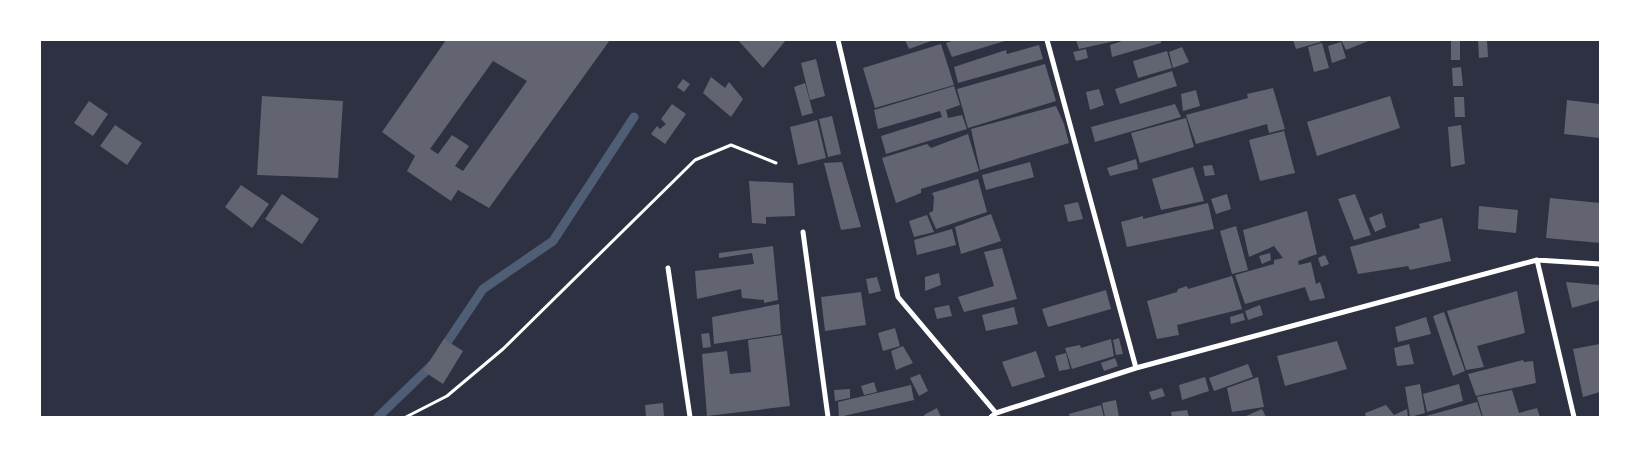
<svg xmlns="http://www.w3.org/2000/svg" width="1640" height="457" viewBox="0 0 1640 457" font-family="'Nunito Sans',sans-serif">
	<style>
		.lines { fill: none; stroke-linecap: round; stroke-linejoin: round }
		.stream { stroke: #4f5d75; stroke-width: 9 }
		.building { fill: #626471; fill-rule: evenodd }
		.path { stroke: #fff; stroke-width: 3 }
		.minor { stroke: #fff; stroke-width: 5 }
	</style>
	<rect width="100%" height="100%" fill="#2d3142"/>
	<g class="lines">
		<!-- stream -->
		<path class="stream" d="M 442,350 L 483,289 L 553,241 L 634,117
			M 378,417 L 432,365"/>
	</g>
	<!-- building -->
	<path class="building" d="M 446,40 L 610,40 L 489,208 L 458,190 L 451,201 L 407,171 L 415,156 L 382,132 ZM 493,61 L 527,81 L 463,171 L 455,166 L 469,146 L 452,135 L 438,154 L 430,149 Z
		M 738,40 L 786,40 L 763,68 Z
		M 905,40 L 934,40 L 909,49 Z
		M 954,40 L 1008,40 L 952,57 L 946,43 Z
		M 1076,40 L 1115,40 L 1115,41 L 1079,49 Z
		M 1125,40 L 1161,40 L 1161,43 L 1112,57 L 1110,45 Z
		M 1293,40 L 1320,40 L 1321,42 L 1296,49 Z
		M 1341,40 L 1371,40 L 1346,50 Z
		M 1478,40 L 1487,40 L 1488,57 L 1479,58 Z
		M 1451,41 L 1460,41 L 1460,60 L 1451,60 Z
		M 1341,42 L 1346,58 L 1332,63 L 1328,46 Z
		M 1322,43 L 1329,68 L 1314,72 L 1308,47 Z
		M 941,44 L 954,85 L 875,108 L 863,68 Z
		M 1039,45 L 1043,59 L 958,83 L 954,67 L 1006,50 L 1007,54 Z
		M 1182,47 L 1189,62 L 1173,68 L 1169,52 Z
		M 1086,49 L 1088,58 L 1076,61 L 1073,52 Z
		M 1167,51 L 1172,68 L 1138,78 L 1133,61 Z
		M 816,59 L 825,96 L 810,100 L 801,63 Z
		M 1045,64 L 1056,101 L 968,128 L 957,89 Z
		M 1461,67 L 1463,86 L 1453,86 L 1452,68 Z
		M 1172,71 L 1177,86 L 1120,104 L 1115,89 Z
		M 711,77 L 725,88 L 729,82 L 743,99 L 731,117 L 703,93 Z
		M 683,79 L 690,84 L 684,92 L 677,87 Z
		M 805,83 L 813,113 L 802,116 L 794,87 Z
		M 954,86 L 960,105 L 946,110 L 948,118 L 962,115 L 967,129 L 886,154 L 881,136 L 942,117 L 940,111 L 878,129 L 874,110 Z
		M 1273,88 L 1285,129 L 1269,133 L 1267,124 L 1196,144 L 1186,115 L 1248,98 L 1247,94 Z
		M 1099,89 L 1104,105 L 1090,110 L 1086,92 Z
		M 1196,90 L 1200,106 L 1183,111 L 1181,94 Z
		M 262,96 L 343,101 L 338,178 L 257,175 Z
		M 1390,96 L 1400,128 L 1317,156 L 1307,122 Z
		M 1454,97 L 1464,97 L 1465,117 L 1455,117 Z
		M 1567,100 L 1600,104 L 1600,138 L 1564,134 Z
		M 89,101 L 108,114 L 93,136 L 74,123 Z
		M 672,104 L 686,114 L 665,144 L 651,134 L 657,126 L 660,129 L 666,124 L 661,119 Z
		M 1175,104 L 1181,117 L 1095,142 L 1091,127 Z
		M 1056,106 L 1064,124 L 1069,143 L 980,170 L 971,129 Z
		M 832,116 L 841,154 L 828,157 L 819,119 Z
		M 1186,118 L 1194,147 L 1140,163 L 1131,133 Z
		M 817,120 L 826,158 L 798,165 L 790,127 Z
		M 115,125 L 142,143 L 127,165 L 100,146 Z
		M 1461,125 L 1465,164 L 1451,167 L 1448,127 Z
		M 1284,131 L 1295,173 L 1260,181 L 1249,140 Z
		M 968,134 L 979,171 L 921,189 L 921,193 L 896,203 L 882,158 L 927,144 L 931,148 Z
		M 1136,159 L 1138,169 L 1110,176 L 1107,168 Z
		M 842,162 L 861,227 L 841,230 L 824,163 Z
		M 1030,162 L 1034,177 L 986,190 L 982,175 Z
		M 1212,165 L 1215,175 L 1205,176 L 1203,166 Z
		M 1193,167 L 1204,201 L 1161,210 L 1152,179 Z
		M 978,179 L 987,212 L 936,229 L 929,213 L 933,211 L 934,197 L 932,193 Z
		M 749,181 L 793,183 L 795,216 L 766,217 L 766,224 L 752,223 Z
		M 241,185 L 269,204 L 252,228 L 225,207 Z
		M 282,194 L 319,219 L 302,244 L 265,219 Z
		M 1227,194 L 1231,209 L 1216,214 L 1211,199 Z
		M 1355,194 L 1371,235 L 1354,240 L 1338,199 Z
		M 1550,198 L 1600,203 L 1600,243 L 1546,238 Z
		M 1078,202 L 1083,219 L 1068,222 L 1064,205 Z
		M 1208,203 L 1214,229 L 1127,247 L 1121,222 L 1143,216 L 1143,219 Z
		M 1479,206 L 1518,210 L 1516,233 L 1478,229 Z
		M 1307,211 L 1317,254 L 1298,261 L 1299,265 L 1311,262 L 1316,284 L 1320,282 L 1325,298 L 1310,301 L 1305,287 L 1245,304 L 1235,275 L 1274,264 L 1274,260 L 1283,258 L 1274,246 L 1249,257 L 1243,230 Z
		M 1382,213 L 1386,227 L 1375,232 L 1369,218 Z
		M 991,214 L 1001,241 L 961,254 L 955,227 Z
		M 927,215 L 934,232 L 914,237 L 909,221 Z
		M 1442,218 L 1451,261 L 1410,270 L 1408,266 L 1358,274 L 1350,247 L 1420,228 L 1419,224 Z
		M 1236,226 L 1248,270 L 1232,274 L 1220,231 Z
		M 952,229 L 956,245 L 917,255 L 914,240 Z
		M 773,246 L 778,300 L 764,303 L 764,300 L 742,298 L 741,289 L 697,299 L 695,271 L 754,264 L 752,253 L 719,258 L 719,253 Z
		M 1002,248 L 1017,299 L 964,312 L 958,297 L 994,286 L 984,252 Z
		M 1270,253 L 1271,260 L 1262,264 L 1259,256 Z
		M 1325,255 L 1329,264 L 1321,267 L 1318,258 Z
		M 939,273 L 941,285 L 925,291 L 925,277 Z
		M 1232,276 L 1242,309 L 1177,325 L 1179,335 L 1157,339 L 1147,301 L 1177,292 L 1178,289 L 1187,286 L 1188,289 Z
		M 877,277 L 881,291 L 869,294 L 866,279 Z
		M 1566,282 L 1600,285 L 1600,300 L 1572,308 Z
		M 1106,290 L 1111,309 L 1048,327 L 1042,309 Z
		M 1517,291 L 1525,333 L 1477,346 L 1484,367 L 1466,370 L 1447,311 Z
		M 861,292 L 866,325 L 825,331 L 821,297 Z
		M 779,304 L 781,334 L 714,344 L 712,317 Z
		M 949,305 L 952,316 L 937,319 L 934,308 Z
		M 1260,305 L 1263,315 L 1248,320 L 1245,311 Z
		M 1014,307 L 1018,324 L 986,331 L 982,315 Z
		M 1444,312 L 1465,371 L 1453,376 L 1433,316 Z
		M 1243,313 L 1245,320 L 1231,324 L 1230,317 Z
		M 1426,317 L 1431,334 L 1398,342 L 1395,327 Z
		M 895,328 L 900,346 L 883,351 L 878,333 Z
		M 709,333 L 711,347 L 703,348 L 701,334 Z
		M 782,335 L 790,406 L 707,416 L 702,354 L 727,351 L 730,374 L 751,372 L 748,340 Z
		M 1119,338 L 1123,354 L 1116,355 L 1113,340 Z
		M 444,339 L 463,351 L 443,384 L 423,371 Z
		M 1111,339 L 1114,356 L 1072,369 L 1065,348 L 1080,345 L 1081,348 Z
		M 1337,341 L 1347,369 L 1285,386 L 1277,356 Z
		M 1409,344 L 1414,364 L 1397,366 L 1394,348 Z
		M 1600,344 L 1600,392 L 1583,397 L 1573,349 Z
		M 903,346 L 913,363 L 896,370 L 891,351 Z
		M 1036,351 L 1045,377 L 1012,387 L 1002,362 Z
		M 1066,353 L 1070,369 L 1059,371 L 1055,356 Z
		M 1115,358 L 1118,366 L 1104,371 L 1101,363 Z
		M 1523,360 L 1524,362 L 1533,361 L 1536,383 L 1476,396 L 1468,374 Z
		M 1248,364 L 1253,377 L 1214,391 L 1209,378 Z
		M 920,374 L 928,391 L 919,396 L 910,378 Z
		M 1205,377 L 1209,391 L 1182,400 L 1179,385 Z
		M 1258,377 L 1264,407 L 1232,412 L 1227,388 Z
		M 874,382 L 877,392 L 864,395 L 861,386 Z
		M 1420,384 L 1425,413 L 1410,417 L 1405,387 Z
		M 1459,384 L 1463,401 L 1427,412 L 1423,394 Z
		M 911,385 L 914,400 L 839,417 L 838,402 Z
		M 1162,388 L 1165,396 L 1152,400 L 1149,392 Z
		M 850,389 L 850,398 L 835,401 L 834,390 Z
		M 1512,390 L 1519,413 L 1537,408 L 1540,417 L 1483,417 L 1477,397 Z
		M 1116,400 L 1119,417 L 1105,417 L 1102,403 Z
		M 1477,402 L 1482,417 L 1426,417 L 1426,416 Z
		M 663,403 L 664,417 L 646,417 L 645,405 Z
		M 1101,405 L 1104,417 L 1070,417 L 1069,414 Z
		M 1386,405 L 1394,415 L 1407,409 L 1408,417 L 1366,417 L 1365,413 Z
		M 937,408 L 941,417 L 925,417 L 924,415 Z
		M 1262,409 L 1266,417 L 1247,417 L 1246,416 Z
		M 1187,410 L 1189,417 L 1172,417 L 1171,412 Z"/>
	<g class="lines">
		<!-- path -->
		<path class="path" d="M 406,417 L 447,396 L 503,349 L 695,160 L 731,145 L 776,163"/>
		<!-- minor -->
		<path class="minor" d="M 838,40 L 898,297 L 996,413
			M 1047,40 L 1136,368
			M 803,232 L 828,417
			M 1537,260 L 1574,417
			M 668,268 L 690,417
			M 991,417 L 996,413 L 1136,368 L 1537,260 L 1600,264"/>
	</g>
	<!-- border -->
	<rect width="1640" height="457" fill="none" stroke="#ffffff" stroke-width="82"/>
</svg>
